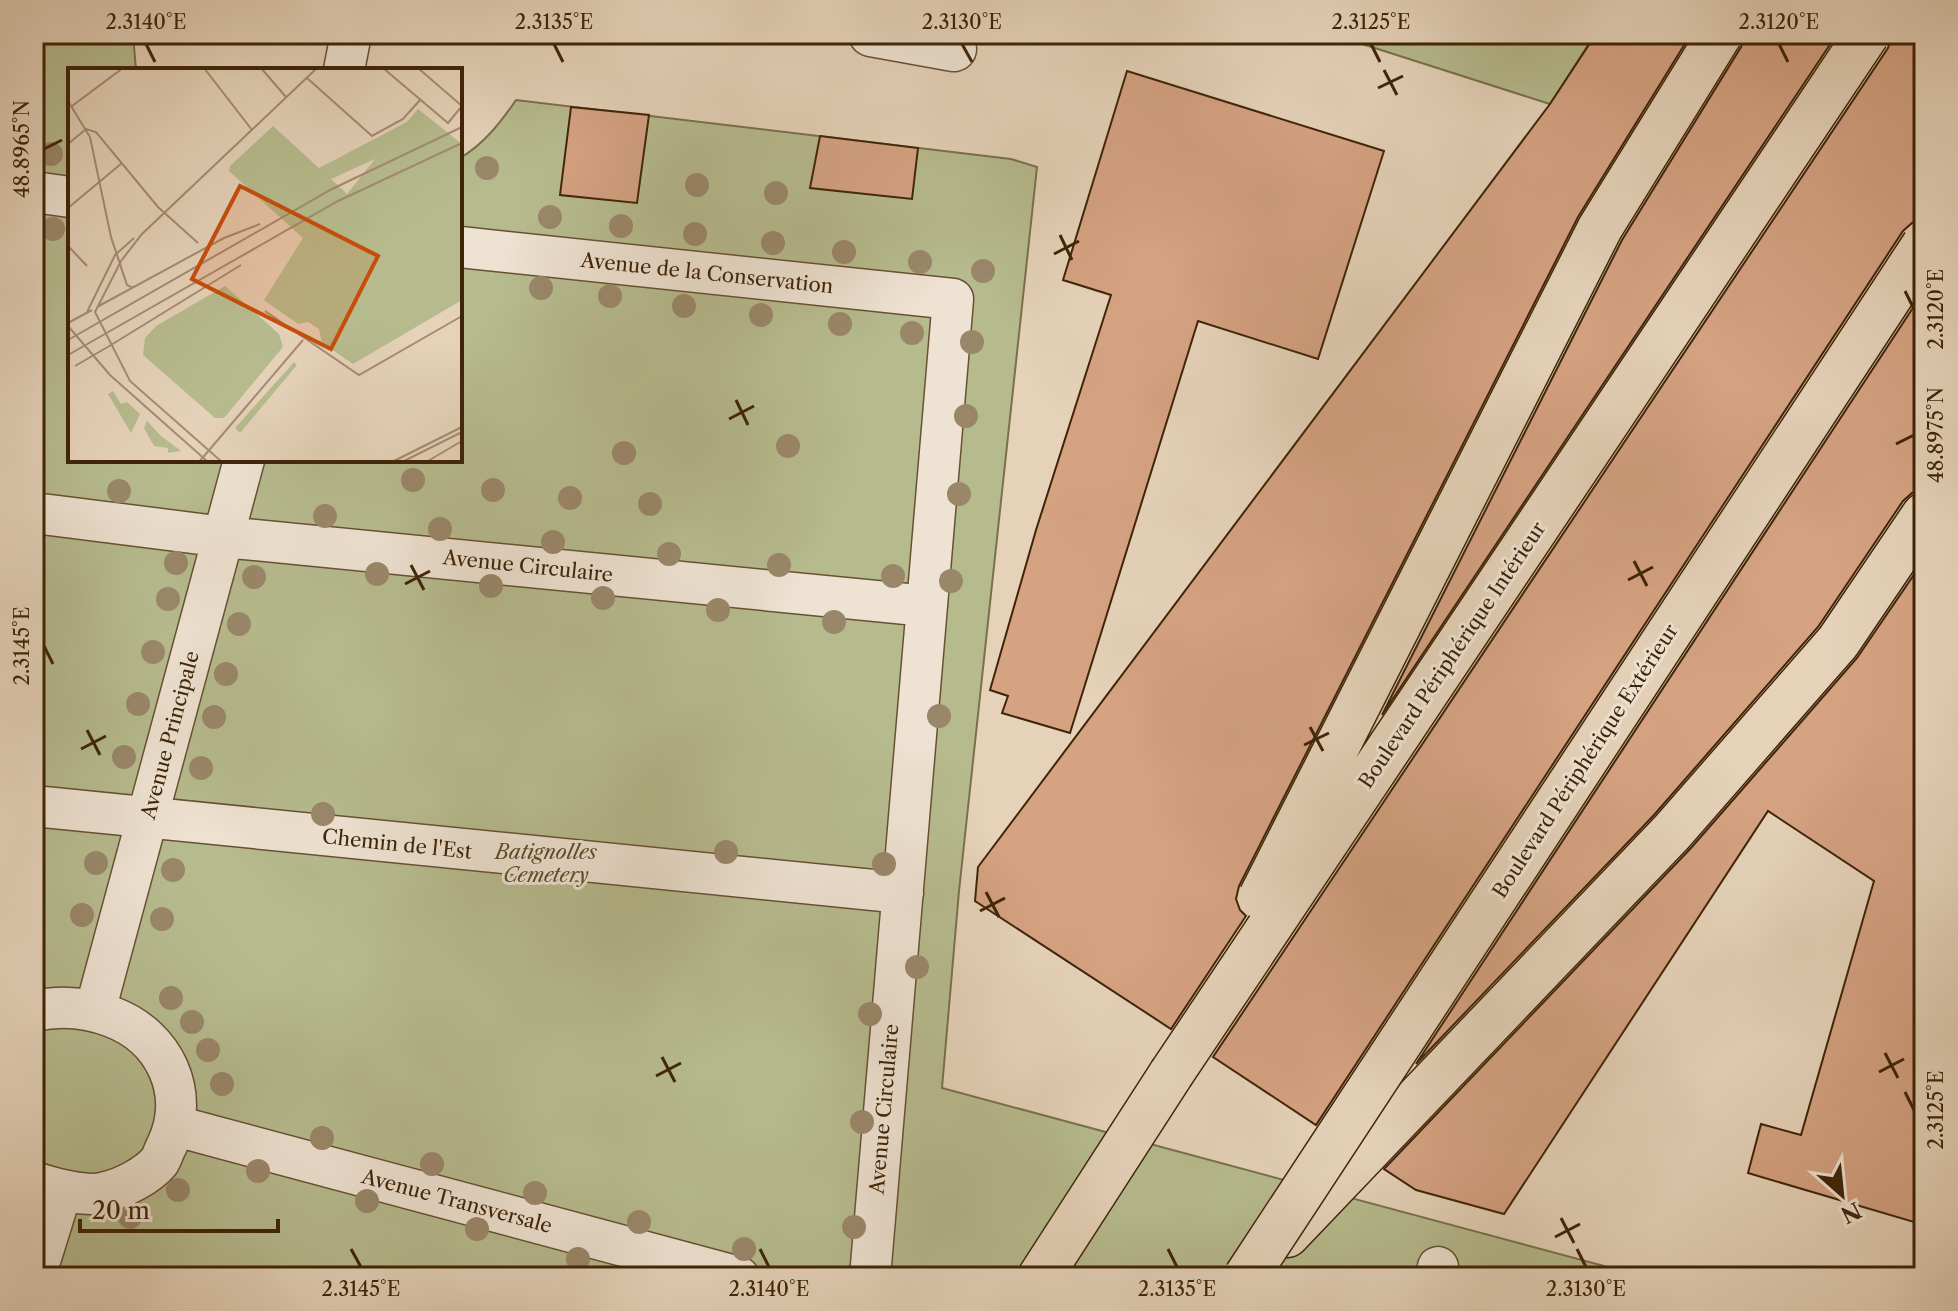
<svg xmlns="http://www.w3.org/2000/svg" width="1958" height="1311" viewBox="0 0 1958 1311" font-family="'Libre Caslon Text',serif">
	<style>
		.green { fill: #b6bb8e; stroke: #7a704b; stroke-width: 2 }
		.building { fill: #d5a282; stroke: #3f2408; stroke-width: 2 }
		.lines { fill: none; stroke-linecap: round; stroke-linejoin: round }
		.service-casing { stroke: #685034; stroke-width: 43 }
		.minor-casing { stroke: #685034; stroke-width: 47 }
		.trunk-casing { stroke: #3f2408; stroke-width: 47 }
		.service { stroke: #eee2d2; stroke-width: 40 }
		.minor { stroke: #eee2d2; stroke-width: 44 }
		.trunk { stroke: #e5d2b9; stroke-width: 44 }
		.trunk-bridge-casing { stroke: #3f2408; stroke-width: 47; stroke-linecap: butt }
		.trunk-bridge { stroke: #e5d2b9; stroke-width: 44 }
		.tree { fill: #9a876a }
		.ticks { fill: none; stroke: #3f2408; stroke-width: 3 }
		.labels { text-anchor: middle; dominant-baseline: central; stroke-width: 6; stroke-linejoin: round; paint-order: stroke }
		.street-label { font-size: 20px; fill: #3f2408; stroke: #eee2d2 }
		.park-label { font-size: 20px; font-style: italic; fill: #5d4a2a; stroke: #eee2d2 }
		.inset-road { fill: none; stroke: #a38c72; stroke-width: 2 }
		.view { fill: #c64e0b; fill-opacity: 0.15; stroke: #c64e0b; stroke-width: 4 }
		.inset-edge { fill: none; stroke: #3f2408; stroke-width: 4 }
		.neatline { fill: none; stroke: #3f2408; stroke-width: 3 }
		.ticks-label { font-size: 20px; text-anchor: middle; fill: #3f2408 }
	</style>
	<rect width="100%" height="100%" fill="#e5d2b9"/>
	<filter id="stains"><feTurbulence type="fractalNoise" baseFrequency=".0025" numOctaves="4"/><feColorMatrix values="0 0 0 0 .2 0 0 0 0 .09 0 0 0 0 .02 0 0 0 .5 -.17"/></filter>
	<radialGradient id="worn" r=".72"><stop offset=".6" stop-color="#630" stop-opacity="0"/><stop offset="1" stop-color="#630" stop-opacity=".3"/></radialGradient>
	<!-- green -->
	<path class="green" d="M 34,34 L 133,34 L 136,70 L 70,70 L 70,460 L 460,460 L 460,158 C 484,144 501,122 516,100 L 1011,159 L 1037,167 L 959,891 L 942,1088 L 1645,1277 L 34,1277 Z
		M 1331,34 L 1595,34 L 1550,104 Z"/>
	<!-- building -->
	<path class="building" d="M 1596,34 L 1691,34 L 1578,217 L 1239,886 L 1236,899 L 1240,910 L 1246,916 L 1171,1029 L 975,901 L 978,867 L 1550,104 Z
		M 1745,34 L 1837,34 L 1382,715 L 1622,240 L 1741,47 Z
		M 1892,34 L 1924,34 L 1924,220 L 1912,223 L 1903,231 L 1316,1125 L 1213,1057 L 1888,48 Z
		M 1127,71 L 1384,151 L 1318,359 L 1198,321 L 1070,733 L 1002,713 L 1008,696 L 990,690 L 1036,530 L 1111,295 L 1063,280 Z
		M 571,107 L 649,115 L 637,203 L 560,195 Z
		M 820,136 L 918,148 L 912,199 L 810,188 Z
		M 1924,291 L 1924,490 L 1912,493 L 1903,501 L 1818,627 L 1654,815 L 1416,1064 Z
		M 1924,560 L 1924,1225 L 1748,1173 L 1761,1124 L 1801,1135 L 1874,881 L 1768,811 L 1504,1214 L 1416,1190 L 1384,1169 L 1691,848 L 1857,658 Z"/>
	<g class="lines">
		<!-- service casing -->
		<g class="service-casing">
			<path id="service" d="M 344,70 L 351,34
				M 34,192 L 70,197
				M 460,247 L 953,299 L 870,1277
				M 34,513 L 224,537 L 927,606
				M 34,806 L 903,893
				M 34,1011 C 61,1005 86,1007 112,1017 C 165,1037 191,1093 167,1145 C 164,1150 162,1158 159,1162 C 147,1176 123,1188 106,1192 C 88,1198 52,1188 34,1182
				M 95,1011 L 244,460
				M 176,1126 L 739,1277
				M 35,1277 L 62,1190
				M 1436,1277 L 1438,1267"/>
		</g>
		<!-- minor casing -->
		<g class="minor-casing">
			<path id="minor" d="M 871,34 L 954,49"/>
		</g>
		<!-- trunk casing -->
		<g class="trunk-casing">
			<path id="trunk" d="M 1287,1235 L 1672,832 L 1838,642 L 1924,515
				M 1040,1277 L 1171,1074"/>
		</g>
		<!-- service -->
		<use href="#service" class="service"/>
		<!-- minor -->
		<use href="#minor" class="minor"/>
		<!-- trunk -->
		<use href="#trunk" class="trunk"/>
		<!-- trunk-bridge casing -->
		<g class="trunk-bridge-casing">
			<path id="trunk-bridge" d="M 1261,897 L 1600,228 L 1720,34
				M 1171,1074 L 1867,34
				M 1246,1277 L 1924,245"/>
		</g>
		<!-- trunk-bridge -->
		<use href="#trunk-bridge" class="trunk-bridge"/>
	</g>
	<!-- trees -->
	<g class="tree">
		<circle cx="51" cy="154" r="12"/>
		<circle cx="487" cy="168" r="12"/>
		<circle cx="697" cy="185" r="12"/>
		<circle cx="776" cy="193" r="12"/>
		<circle cx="550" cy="217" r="12"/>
		<circle cx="621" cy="226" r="12"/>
		<circle cx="53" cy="229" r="12"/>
		<circle cx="695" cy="234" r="12"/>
		<circle cx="773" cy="243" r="12"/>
		<circle cx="844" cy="252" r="12"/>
		<circle cx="920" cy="262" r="12"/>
		<circle cx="983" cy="271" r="12"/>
		<circle cx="541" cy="288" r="12"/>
		<circle cx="610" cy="296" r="12"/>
		<circle cx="684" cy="306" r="12"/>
		<circle cx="761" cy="315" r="12"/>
		<circle cx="840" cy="324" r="12"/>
		<circle cx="912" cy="333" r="12"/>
		<circle cx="972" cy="342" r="12"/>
		<circle cx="966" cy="416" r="12"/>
		<circle cx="788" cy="446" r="12"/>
		<circle cx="624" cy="453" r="12"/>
		<circle cx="413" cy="480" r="12"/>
		<circle cx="493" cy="490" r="12"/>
		<circle cx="119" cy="491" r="12"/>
		<circle cx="959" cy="494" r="12"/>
		<circle cx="570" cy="498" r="12"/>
		<circle cx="650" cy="504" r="12"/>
		<circle cx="325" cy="516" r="12"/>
		<circle cx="440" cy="529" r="12"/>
		<circle cx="553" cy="542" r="12"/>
		<circle cx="669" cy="554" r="12"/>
		<circle cx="176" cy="563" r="12"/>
		<circle cx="779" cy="565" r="12"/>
		<circle cx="377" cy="574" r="12"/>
		<circle cx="893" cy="576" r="12"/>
		<circle cx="254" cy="577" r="12"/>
		<circle cx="951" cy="581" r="12"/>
		<circle cx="491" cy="586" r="12"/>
		<circle cx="603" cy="598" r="12"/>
		<circle cx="168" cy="599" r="12"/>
		<circle cx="718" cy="610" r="12"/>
		<circle cx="834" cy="622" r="12"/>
		<circle cx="239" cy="624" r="12"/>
		<circle cx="153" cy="652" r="12"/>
		<circle cx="226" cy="674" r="12"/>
		<circle cx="138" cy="704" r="12"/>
		<circle cx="939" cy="716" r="12"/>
		<circle cx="214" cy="717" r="12"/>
		<circle cx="124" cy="757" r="12"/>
		<circle cx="201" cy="768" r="12"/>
		<circle cx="323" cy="814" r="12"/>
		<circle cx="726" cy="852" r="12"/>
		<circle cx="96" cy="863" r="12"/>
		<circle cx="884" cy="864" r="12"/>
		<circle cx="173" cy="870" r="12"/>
		<circle cx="82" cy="915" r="12"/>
		<circle cx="162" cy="919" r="12"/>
		<circle cx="917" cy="967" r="12"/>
		<circle cx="171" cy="998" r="12"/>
		<circle cx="870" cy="1014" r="12"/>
		<circle cx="192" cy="1022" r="12"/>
		<circle cx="208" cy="1050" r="12"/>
		<circle cx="222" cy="1084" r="12"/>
		<circle cx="862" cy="1122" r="12"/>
		<circle cx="322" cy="1138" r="12"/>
		<circle cx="432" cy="1164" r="12"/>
		<circle cx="258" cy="1171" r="12"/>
		<circle cx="178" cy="1190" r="12"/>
		<circle cx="535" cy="1193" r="12"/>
		<circle cx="367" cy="1201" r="12"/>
		<circle cx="130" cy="1217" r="12"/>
		<circle cx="639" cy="1222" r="12"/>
		<circle cx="854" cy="1227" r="12"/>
		<circle cx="477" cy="1229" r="12"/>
		<circle cx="744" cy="1249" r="12"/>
		<circle cx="578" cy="1259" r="12"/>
	</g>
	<!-- ticks -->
	<path class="ticks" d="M 146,44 L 155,62M 554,44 L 563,62M 962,44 L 972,62M 1371,44 L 1380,62M 1779,44 L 1788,62M 1384,70 L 1397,95M 1378,88 L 1403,76M 44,149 L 62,140M 1060,235 L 1072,260M 1054,254 L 1079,241M 1905,291 L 1914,309M 736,400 L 748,425M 729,419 L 754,406M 1896,444 L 1914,435M 1634,561 L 1647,586M 411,565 L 424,590M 1628,580 L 1653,567M 405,584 L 430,571M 44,646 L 53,664M 1310,727 L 1323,751M 87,730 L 100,755M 1304,745 L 1329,733M 81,749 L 106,736M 986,892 L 999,917M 980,911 L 1005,898M 1885,1053 L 1898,1078M 662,1057 L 675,1082M 1879,1072 L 1904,1059M 656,1076 L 681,1063M 1905,1092 L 1914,1110M 1561,1218 L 1574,1243M 1555,1237 L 1580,1224M 351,1249 L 361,1267M 760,1249 L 769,1267M 1168,1249 L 1177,1267M 1577,1249 L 1586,1267"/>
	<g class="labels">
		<!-- street labels -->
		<g class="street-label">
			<text transform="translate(707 273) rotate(6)">Avenue de la Conservation</text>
			<text transform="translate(528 566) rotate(6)">Avenue Circulaire</text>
			<text transform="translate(1452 655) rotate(-56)">Boulevard Périphérique Intérieur</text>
			<text transform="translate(170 735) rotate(-75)">Avenue Principale</text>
			<text transform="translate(1585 761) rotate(-57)">Boulevard Périphérique Extérieur</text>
			<text transform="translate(397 844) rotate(6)">Chemin de l'Est</text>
			<text transform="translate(884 1109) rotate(-85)">Avenue Circulaire</text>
			<text transform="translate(457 1201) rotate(15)">Avenue Transversale</text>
		</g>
		<!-- park labels -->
		<g class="park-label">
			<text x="546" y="852">Batignolles<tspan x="546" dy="23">Cemetery</tspan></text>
		</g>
	</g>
	<!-- overview -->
	<g transform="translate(68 68)">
		<rect width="394" height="394" fill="#e5d2b9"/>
		<path d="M 350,41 L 394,76 L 394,232 L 285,296 L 254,275 L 251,261 L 240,254 L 230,256 L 196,232 L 235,170 L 161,103 L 162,98 L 205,58 L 251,100 L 339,54 ZM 307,91 L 279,126 L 263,111 ZM 157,218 L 211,266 L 215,279 L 156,350 L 147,350 L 75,287 L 77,270 L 88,258 ZM 226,294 L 229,297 L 172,365 L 167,360 ZM 45,323 L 53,336 L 59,334 L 72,346 L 63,365 L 40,326 ZM 79,353 L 93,368 L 113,383 L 100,385 L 100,380 L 86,378 L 76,360 Z" fill="#b6bb8e" fill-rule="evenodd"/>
		<path class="inset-road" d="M 136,0 L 184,62M 193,0 L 218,29M 315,0 L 380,55 L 394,38 L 350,0M 239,10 L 304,68 L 335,51 L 352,32M 0,33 L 22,69 L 43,169 L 59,217 L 65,220M 4,38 L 55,0M 0,76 L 18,61 L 28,64 L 90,139 L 130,175M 0,140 L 54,95M 0,178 L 19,198M 29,239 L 156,170 L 192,156M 197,243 L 291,307 L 394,248M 19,244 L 47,187 L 66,170M 0,255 L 24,242M 0,258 L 42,307 L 140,394M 0,272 L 264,121 L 394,59M 43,277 L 173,197M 0,287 L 270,133 L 394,75M 7,298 L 43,277M 131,394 L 235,272M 154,394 L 62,313 L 27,244 L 53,193 L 74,166 L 249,0M 324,394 L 394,359M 334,394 L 394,364M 358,394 L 394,373"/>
		<path class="view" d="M 172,118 L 310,188 L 263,281 L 124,211 Z"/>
		<rect width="394" height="394" class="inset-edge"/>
	</g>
	<!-- margin -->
	<rect width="1958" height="1311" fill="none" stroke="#e5d2b9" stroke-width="88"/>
	<!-- north arrow -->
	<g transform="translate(1842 1195) rotate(153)" stroke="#eee2d2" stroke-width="6" paint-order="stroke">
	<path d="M0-6L14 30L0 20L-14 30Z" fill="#3f2408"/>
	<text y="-12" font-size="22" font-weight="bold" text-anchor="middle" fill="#3f2408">N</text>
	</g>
	<!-- scale -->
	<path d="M80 1219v12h198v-12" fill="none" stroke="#3f2408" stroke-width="4"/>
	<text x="92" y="1219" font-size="24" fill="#3f2408" stroke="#eee2d2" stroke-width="6" paint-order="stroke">20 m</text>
	<rect x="44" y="44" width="1870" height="1223" class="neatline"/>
	<g class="ticks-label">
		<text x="146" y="29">2.3140°E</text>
		<text x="554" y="29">2.3135°E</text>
		<text x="962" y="29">2.3130°E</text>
		<text x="1371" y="29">2.3125°E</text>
		<text x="1779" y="29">2.3120°E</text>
		<text transform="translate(22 149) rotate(-90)" y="7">48.8965°N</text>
		<text transform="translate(1936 309) rotate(-90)" y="7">2.3120°E</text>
		<text transform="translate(1936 435) rotate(-90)" y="7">48.8975°N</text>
		<text transform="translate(22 646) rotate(-90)" y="7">2.3145°E</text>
		<text transform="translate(1936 1110) rotate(-90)" y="7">2.3125°E</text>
		<text x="361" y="1296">2.3145°E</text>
		<text x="769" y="1296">2.3140°E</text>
		<text x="1177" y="1296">2.3135°E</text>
		<text x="1586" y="1296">2.3130°E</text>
	</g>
	<rect width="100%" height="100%" filter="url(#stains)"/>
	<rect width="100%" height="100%" fill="url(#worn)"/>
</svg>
